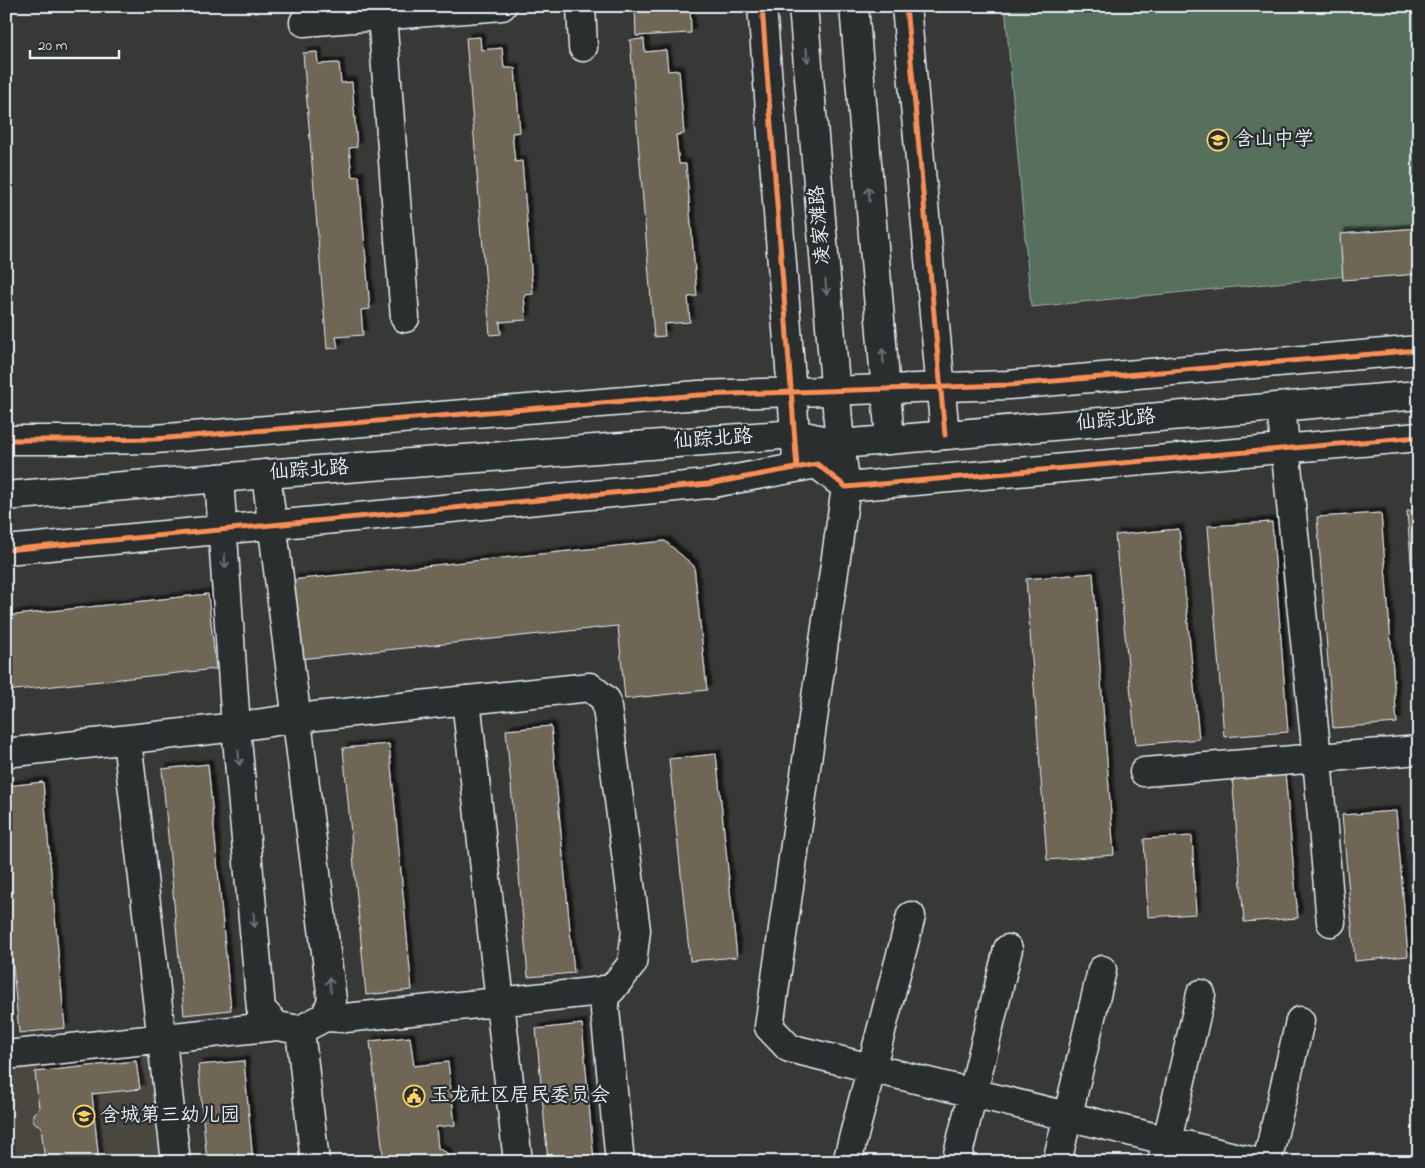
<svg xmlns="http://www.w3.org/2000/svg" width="1425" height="1168" viewBox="0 0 1425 1168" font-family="'Indie Flower','LXGW WenKai TC',sans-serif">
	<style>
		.built { fill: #494640 }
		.green { fill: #566f5d; stroke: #9fb0aa }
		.building { fill: #706657; stroke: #e8f1f8; filter: url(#shadow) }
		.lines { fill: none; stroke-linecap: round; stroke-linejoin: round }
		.minor-casing { stroke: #e8f1f8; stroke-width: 31 }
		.major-casing { stroke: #e8f1f8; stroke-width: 31 }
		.minor { stroke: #2a2d2e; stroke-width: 28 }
		.major { stroke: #2a2d2e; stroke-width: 28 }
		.cycleway-casing { stroke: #2a2d2e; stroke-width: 8 }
		.cycleway { stroke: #f78f57; stroke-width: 5 }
		.oneway { stroke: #6c7275 }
		.labels { text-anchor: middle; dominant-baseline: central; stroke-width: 4.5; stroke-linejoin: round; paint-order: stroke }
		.poi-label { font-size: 20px; fill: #e8f1f8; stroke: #2a2d2e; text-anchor: start }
		.street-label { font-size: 20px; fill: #e8f1f8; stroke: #2a2d2e }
	</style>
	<defs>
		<filter id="shadow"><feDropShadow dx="4.5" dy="-4.5" stdDeviation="1" flood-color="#0009"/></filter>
	</defs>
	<rect width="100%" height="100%" fill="#383836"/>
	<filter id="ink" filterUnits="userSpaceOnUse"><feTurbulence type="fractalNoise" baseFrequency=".02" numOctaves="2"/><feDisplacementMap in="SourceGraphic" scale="10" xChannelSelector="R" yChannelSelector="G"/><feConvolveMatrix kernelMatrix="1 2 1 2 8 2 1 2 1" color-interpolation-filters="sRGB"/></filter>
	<g filter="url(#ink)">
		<!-- built -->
		<path class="built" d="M 149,1051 L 162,1162 L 17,1162 L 6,1068 Z"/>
		<!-- green -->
		<path class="green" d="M 1005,6 L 1419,6 L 1419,269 L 1031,307 Z"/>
		<!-- building -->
		<path class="building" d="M 635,6 L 690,6 L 691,33 L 636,36 Z
			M 480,37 L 481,50 L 502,48 L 504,68 L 515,68 L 520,132 L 512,133 L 515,162 L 522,161 L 533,294 L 524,295 L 526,320 L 500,322 L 501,334 L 490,335 L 466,38 Z
			M 644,39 L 645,52 L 666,50 L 668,71 L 679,70 L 684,134 L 676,135 L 679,164 L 686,164 L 697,296 L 688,297 L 690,322 L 664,324 L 665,336 L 654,337 L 630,40 Z
			M 317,52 L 318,64 L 339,63 L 341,83 L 352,82 L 357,147 L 349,148 L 352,177 L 359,176 L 370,309 L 361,310 L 363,335 L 336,337 L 338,348 L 327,349 L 303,53 Z
			M 1419,228 L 1419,274 L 1343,280 L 1340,234 Z
			M 1419,510 L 1419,660 L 1407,511 Z
			M 1381,513 L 1397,723 L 1333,728 L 1317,517 Z
			M 1272,522 L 1288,732 L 1224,737 L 1208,526 Z
			M 1179,529 L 1199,739 L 1136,745 L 1115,535 Z
			M 665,541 L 694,566 L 707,690 L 625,699 L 618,626 L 299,659 L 291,580 Z
			M 1093,573 L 1114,855 L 1047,860 L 1026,579 Z
			M 208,594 L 216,669 L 6,691 L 6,616 Z
			M 551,726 L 574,973 L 528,977 L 506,730 Z
			M 389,744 L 412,990 L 366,995 L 343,748 Z
			M 716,754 L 737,957 L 690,961 L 669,759 Z
			M 208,764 L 231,1010 L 184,1015 L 162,769 Z
			M 1285,772 L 1298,918 L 1244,922 L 1232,776 Z
			M 43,782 L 65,1028 L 19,1033 L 6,892 L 6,786 Z
			M 1396,811 L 1408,956 L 1355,961 L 1342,815 Z
			M 1192,836 L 1196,914 L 1148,917 L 1144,839 Z
			M 582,1024 L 594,1162 L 548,1162 L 536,1029 Z
			M 410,1037 L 414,1066 L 448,1062 L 455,1125 L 436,1127 L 438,1148 L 449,1154 L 448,1162 L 384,1162 L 370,1041 Z
			M 136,1061 L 140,1089 L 92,1094 L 99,1162 L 45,1162 L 41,1126 L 33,1122 L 33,1114 L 39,1108 L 35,1072 Z
			M 244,1061 L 253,1162 L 207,1162 L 198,1065 Z"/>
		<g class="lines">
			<!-- minor casing -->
			<g class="minor-casing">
				<path id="minor" d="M 581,6 L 583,47
					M 762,6 L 797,458
					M 906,6 L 945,435
					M 382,16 L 405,318
					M 304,22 L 502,6
					M 1281,407 L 1317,758 L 1331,922
					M 6,440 L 82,440 L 155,439 L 699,395 L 1008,385 L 1419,350
					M 840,444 L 846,487 L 769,1027 L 789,1048 L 1255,1162
					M 219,478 L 236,727 L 261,1009 L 277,1026 L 300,1030 L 325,1017 L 332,1000 L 266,474
					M 6,550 L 708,484 L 817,464 L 846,487 L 1419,437
					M 466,700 L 518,1162
					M 127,740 L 176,1162
					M 6,753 L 236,727 L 297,718 L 590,687 L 606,700 L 636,930 L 632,964 L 611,990 L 345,1018 L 325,1017
					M 1144,772 L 1419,750
					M 603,990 L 620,1162
					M 300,1030 L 315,1162
					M 6,1055 L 277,1026
					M 847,1162 L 911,916
					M 956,1162 L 1008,949
					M 1057,1162 L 1102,970
					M 1162,1162 L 1201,994
					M 1267,1162 L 1300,1021"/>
			</g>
			<!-- major casing -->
			<g class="major-casing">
				<path id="major" d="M 803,6 L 840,444
					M 854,6 L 890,440
					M 6,496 L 266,474 L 795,434 L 840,444 L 1419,395"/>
			</g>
			<!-- minor -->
			<use href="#minor" class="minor"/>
			<!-- major -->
			<use href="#major" class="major"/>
			<!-- cycleway casing -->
			<g class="cycleway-casing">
				<path id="cycleway" d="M 762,6 L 797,468
					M 906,6 L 945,435
					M 6,440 L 82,440 L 155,439 L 699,395 L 1008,385 L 1419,350
					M 6,550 L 708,484 L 817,464 L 846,487 L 1419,437"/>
			</g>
			<!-- cycleway -->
			<use href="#cycleway" class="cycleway"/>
		</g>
		<!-- one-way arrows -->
		<defs><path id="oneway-shaft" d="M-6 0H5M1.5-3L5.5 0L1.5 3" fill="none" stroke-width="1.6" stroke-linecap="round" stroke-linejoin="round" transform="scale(1.25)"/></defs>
		<g class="oneway">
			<use href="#oneway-shaft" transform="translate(807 55) rotate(85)"/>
			<use href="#oneway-shaft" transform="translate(869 194) rotate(-95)"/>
			<use href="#oneway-shaft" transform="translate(826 287) rotate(85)"/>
			<use href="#oneway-shaft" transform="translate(883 356) rotate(-95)"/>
			<use href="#oneway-shaft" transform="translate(225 561) rotate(86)"/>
			<use href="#oneway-shaft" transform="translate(239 758) rotate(85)"/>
			<use href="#oneway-shaft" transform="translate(254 920) rotate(85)"/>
			<use href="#oneway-shaft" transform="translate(330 985) rotate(-97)"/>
		</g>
	</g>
	<!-- icons -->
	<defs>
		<g id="school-ring" transform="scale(1.125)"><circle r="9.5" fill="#2a2d2e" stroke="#ffd166" stroke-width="1.5"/><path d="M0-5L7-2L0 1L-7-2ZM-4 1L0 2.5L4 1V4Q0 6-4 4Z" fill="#ffd166"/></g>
		<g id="civic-ring" transform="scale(1.125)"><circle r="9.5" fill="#2a2d2e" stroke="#ffd166" stroke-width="1.5"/><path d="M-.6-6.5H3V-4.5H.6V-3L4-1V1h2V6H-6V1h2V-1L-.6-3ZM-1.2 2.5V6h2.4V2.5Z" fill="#ffd166"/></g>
	</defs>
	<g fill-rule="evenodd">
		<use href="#school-ring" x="1218" y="140"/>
		<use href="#civic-ring" x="414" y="1096"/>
		<use href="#school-ring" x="84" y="1116"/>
	</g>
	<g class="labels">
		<!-- poi labels -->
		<g class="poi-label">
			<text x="1234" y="140">含山中学</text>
			<text x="430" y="1096">玉龙社区居民委员会</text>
			<text x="100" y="1116">含城第三幼儿园</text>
		</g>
		<!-- street labels -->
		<g class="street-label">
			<text transform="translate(821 225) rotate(-95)">凌家滩路</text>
			<text transform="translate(1116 421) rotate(-5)">仙踪北路</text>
			<text transform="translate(713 440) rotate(-4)">仙踪北路</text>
			<text transform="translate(309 471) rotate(-4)">仙踪北路</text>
		</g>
	</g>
	<!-- margin -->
	<rect width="1425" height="1168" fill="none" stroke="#2a2d2e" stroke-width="25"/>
	<rect x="12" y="12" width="1400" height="1143" fill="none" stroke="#e8f1f8" stroke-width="2" filter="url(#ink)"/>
	<!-- scale -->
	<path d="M30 50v8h89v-8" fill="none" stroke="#e8f1f8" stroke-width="2.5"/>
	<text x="38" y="50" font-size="15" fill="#e8f1f8" stroke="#2a2d2e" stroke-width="4" paint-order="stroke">20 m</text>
</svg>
